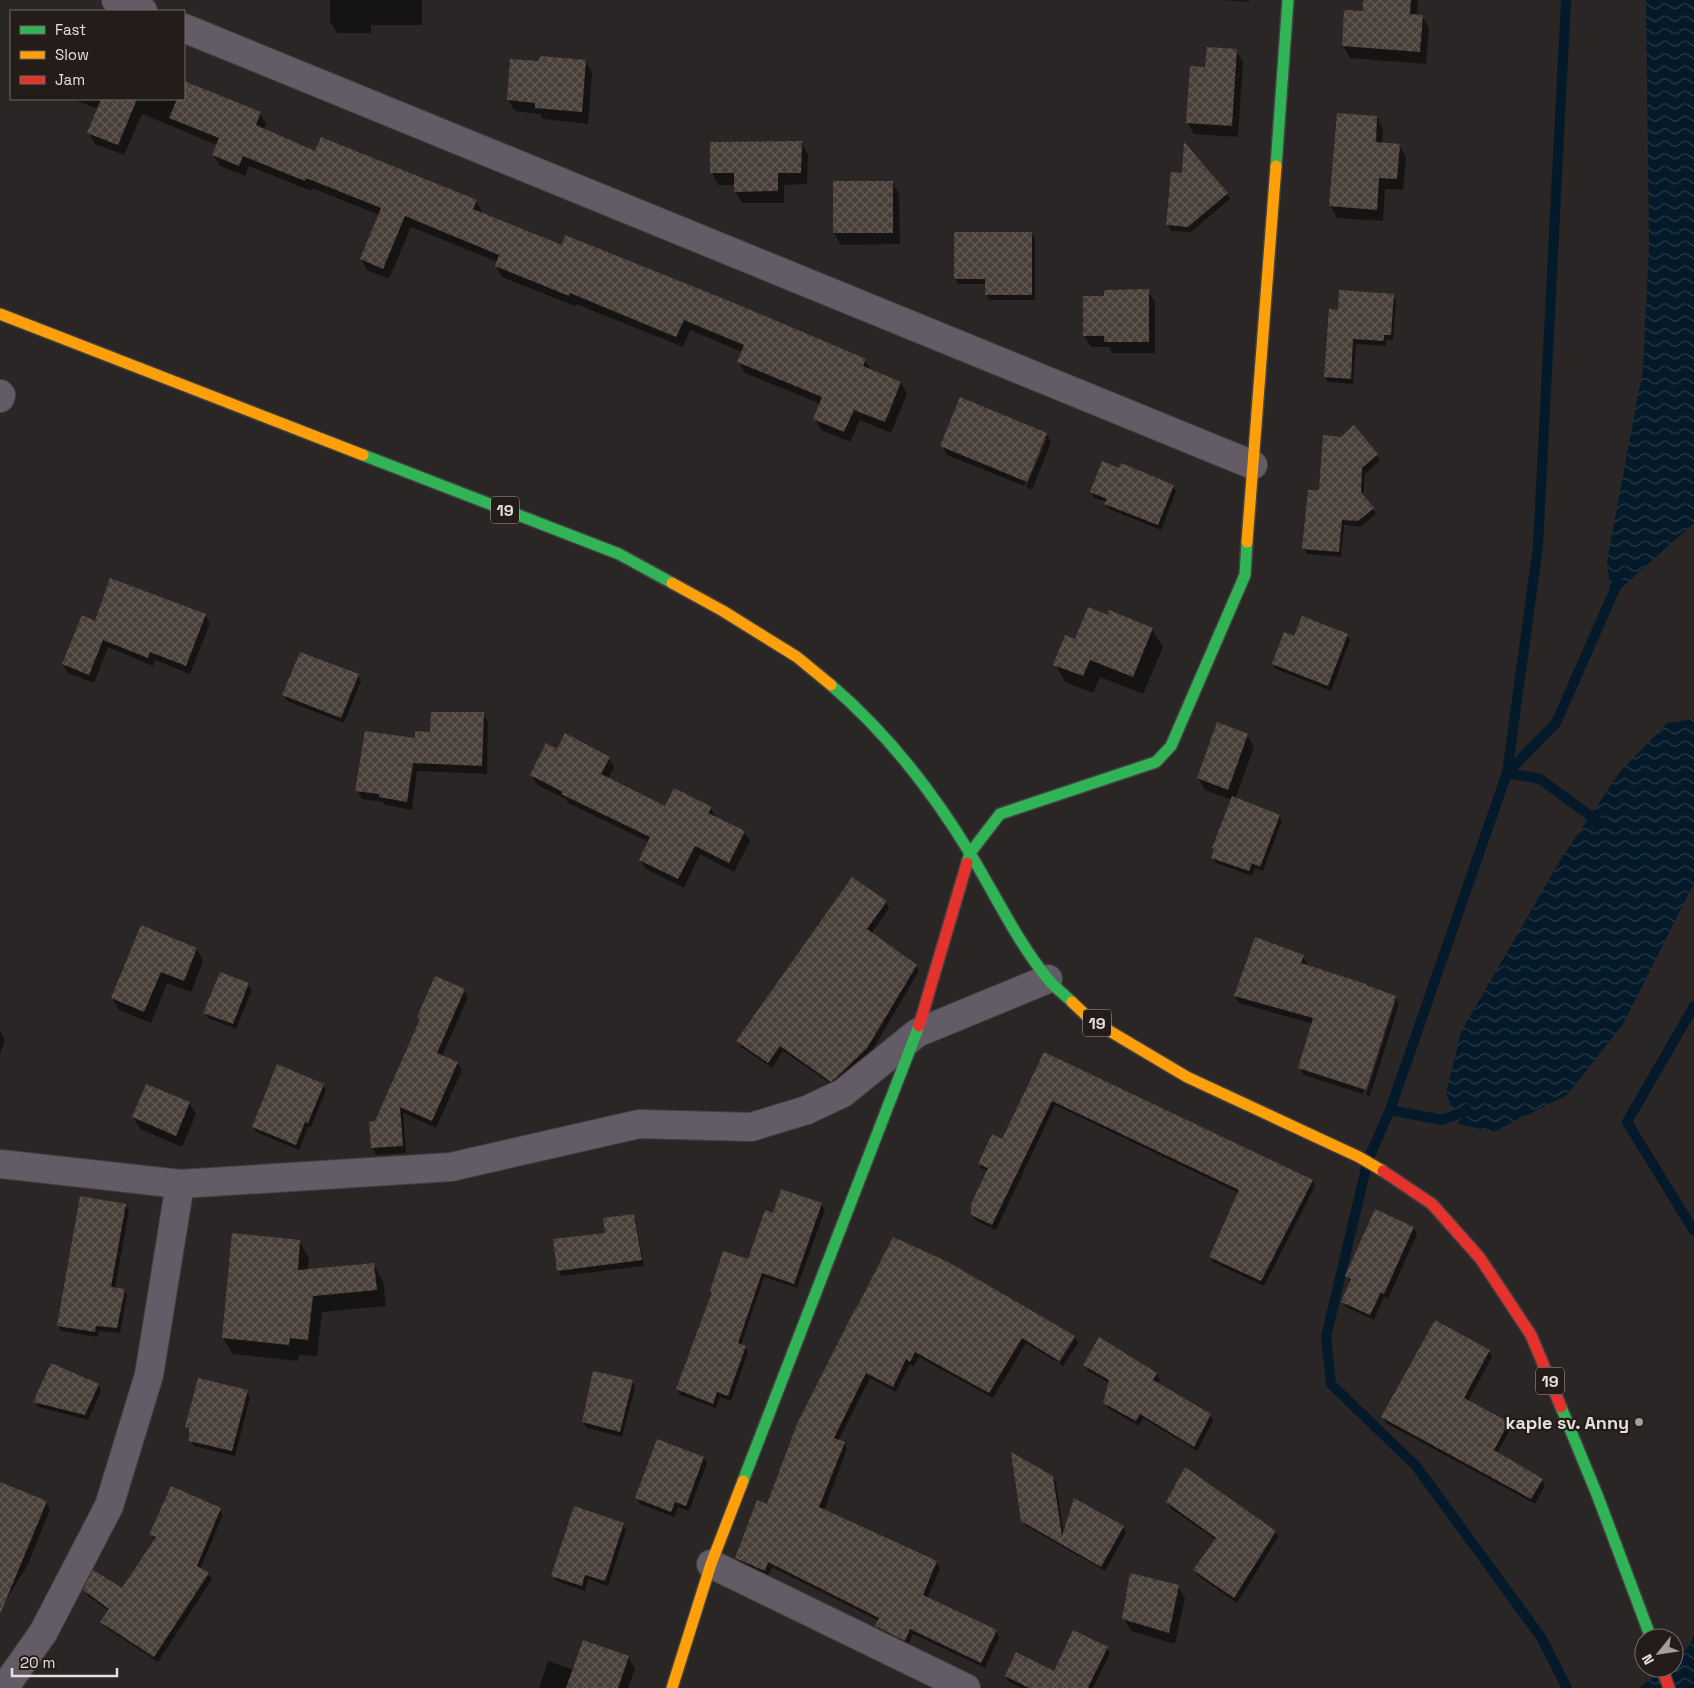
<svg xmlns="http://www.w3.org/2000/svg" width="1694" height="1688" viewBox="0 0 1694 1688" font-family="'Space Grotesk',sans-serif">
	<style>
		.water { fill: url(#water-waves) }
		.shadow { fill: #0007 }
		.lines { fill: none; stroke-linecap: round; stroke-linejoin: round }
		.stream { stroke: #041929; stroke-width: 10 }
		.building { fill: url(#building-cross-hatch) }
		.street-casing { stroke: #434140; stroke-width: 30 }
		.fast-casing { stroke: #434140; stroke-width: 14 }
		.slow-casing { stroke: #434140; stroke-width: 14 }
		.jam-casing { stroke: #434140; stroke-width: 14 }
		.street { stroke: #635c66; stroke-width: 28 }
		.fast { stroke: #30b455; stroke-width: 11 }
		.slow { stroke: #ff9f0a; stroke-width: 11 }
		.jam { stroke: #e5322d; stroke-width: 11 }
		.poi-dot { fill: #a49f9d; stroke: #231c19; stroke-width: 2 }
		.labels { text-anchor: middle; dominant-baseline: central; stroke-width: 4.5; stroke-linejoin: round; paint-order: stroke }
		.shield { fill: #231c19; stroke: #aba5a3; stroke-width: 1 }
		.shield-label { font-size: 16px; font-weight: bold; fill: #e5e0de }
		.poi-label { font-size: 18px; font-weight: bold; fill: #e5e0de; stroke: #231c19; text-anchor: end }
	</style>
	<defs>
		<pattern id="water-waves" width="16" height="10" patternUnits="userSpaceOnUse" patternTransform="scale(1.25)"><rect width="16" height="10" fill="#041929"/><path d="M0 5q4-4 8 0t8 0" fill="none" stroke="#283a48"/></pattern>
		<pattern id="building-cross-hatch" width="8" height="8" patternUnits="userSpaceOnUse" patternTransform="scale(1.25)"><rect width="8" height="8" fill="#493f39"/><path d="M0 0l8 8M0 8l8-8" fill="none" stroke="#635a55"/></pattern>
	</defs>
	<rect width="100%" height="100%" fill="#2a2625"/>
	<!-- water -->
	<path class="water" d="M 1646,0 L 1694,0 L 1694,523 L 1611,597 L 1607,561 L 1643,369 L 1649,246 Z
		M 1694,719 L 1694,883 L 1623,1024 L 1567,1095 L 1493,1132 L 1458,1124 L 1446,1093 L 1461,1032 L 1561,859 L 1620,772 L 1667,723 Z
		M 1694,1636 L 1694,1688 L 1639,1688 L 1666,1668 L 1674,1668 L 1674,1662 L 1689,1646 Z"/>
	<!-- shadow -->
	<path class="shadow" d="M 330,0 L 422,0 L 422,25 L 371,25 L 371,33 L 337,33 L 330,22 Z
		M 1221,0 L 1249,0 L 1249,2 Z
		M 1365,0 L 1418,0 L 1417,16 L 1422,16 L 1429,28 L 1426,64 L 1350,58 L 1343,46 L 1364,12 Z
		M 1236,50 L 1243,62 L 1238,137 L 1194,134 L 1187,122 L 1207,68 Z
		M 586,61 L 592,73 L 588,124 L 543,119 L 540,114 L 515,111 L 508,100 L 540,63 Z
		M 184,82 L 260,113 L 266,124 L 264,130 L 316,152 L 476,201 L 482,212 L 482,214 L 562,247 L 865,360 L 872,371 L 901,383 L 907,394 L 891,433 L 860,420 L 850,442 L 821,430 L 815,419 L 821,404 L 745,373 L 739,362 L 742,352 L 690,330 L 683,347 L 576,304 L 575,306 L 502,277 L 496,266 L 498,262 L 411,227 L 389,279 L 367,270 L 361,259 L 379,215 L 312,188 L 311,191 L 249,166 L 245,176 L 220,166 L 213,155 L 217,145 L 142,114 L 124,155 L 95,144 L 89,133 L 98,109 L 72,99 L 184,99 Z
		M 1377,117 L 1383,129 L 1382,144 L 1399,145 L 1406,157 L 1403,190 L 1385,189 L 1383,221 L 1337,218 L 1331,206 Z
		M 801,143 L 808,154 L 807,184 L 784,185 L 784,203 L 742,203 L 735,191 L 735,185 L 718,185 L 712,173 Z
		M 1183,174 L 1227,194 L 1230,199 L 1191,232 L 1171,231 L 1168,225 Z
		M 892,182 L 899,194 L 900,244 L 841,245 L 834,233 Z
		M 1032,233 L 1035,239 L 1035,300 L 990,300 L 986,295 L 986,284 L 958,284 L 955,279 Z
		M 1148,291 L 1155,302 L 1155,353 L 1112,353 L 1109,347 L 1091,347 L 1084,336 L 1105,297 Z
		M 1393,296 L 1396,301 L 1393,340 L 1386,340 L 1386,346 L 1356,344 L 1353,384 L 1328,382 L 1325,377 L 1339,311 Z
		M 1354,427 L 1380,460 L 1365,474 L 1363,497 L 1376,514 L 1361,527 L 1344,525 L 1341,557 L 1307,554 L 1304,548 L 1320,492 Z
		M 1046,434 L 1051,442 L 1032,490 L 1026,487 L 1047,438 L 1044,438 L 1024,486 L 947,455 L 942,446 Z
		M 1173,486 L 1176,491 L 1161,530 L 1109,509 L 1106,504 L 1107,502 L 1094,498 L 1091,492 Z
		M 205,615 L 210,623 L 190,674 L 155,660 L 153,666 L 108,647 L 94,683 L 68,673 L 63,664 L 95,623 Z
		M 1109,616 L 1152,629 L 1163,647 L 1143,694 L 1100,677 L 1093,693 L 1065,682 L 1055,664 L 1076,641 Z
		M 1347,635 L 1350,640 L 1331,691 L 1276,669 L 1273,664 L 1295,637 Z
		M 358,675 L 361,681 L 344,723 L 287,701 L 284,695 Z
		M 483,714 L 488,722 L 487,774 L 417,771 L 412,810 L 385,805 L 383,802 L 362,799 L 357,790 L 416,740 Z
		M 1247,735 L 1254,747 L 1235,799 L 1279,816 L 1282,821 L 1263,871 L 1255,868 L 1252,876 L 1216,863 L 1213,858 L 1215,851 L 1213,848 L 1232,800 L 1205,790 L 1198,778 Z
		M 557,751 L 609,758 L 614,767 L 608,779 L 666,808 L 711,808 L 716,818 L 744,832 L 750,841 L 734,872 L 700,854 L 684,888 L 646,869 L 640,860 L 649,842 L 568,803 L 566,799 L 537,785 L 532,775 Z
		M 886,902 L 889,908 L 871,934 L 916,966 L 919,971 L 870,1054 L 834,1086 L 783,1051 L 772,1068 L 741,1047 L 738,1041 Z
		M 197,949 L 203,961 L 191,992 L 167,983 L 151,1023 L 119,1010 L 112,998 Z
		M 1303,956 L 1307,963 L 1306,966 L 1395,997 L 1399,1004 L 1370,1096 L 1366,1095 L 1396,1000 L 1393,1000 L 1363,1094 L 1304,1075 L 1300,1068 L 1313,1024 L 1239,1003 L 1235,996 Z
		M 248,984 L 252,990 L 236,1029 L 208,1018 L 205,1013 Z
		M 464,990 L 468,997 L 442,1056 L 458,1063 L 462,1070 L 436,1128 L 403,1113 L 406,1153 L 376,1155 L 372,1147 L 376,1123 L 421,1021 L 419,1017 Z
		M 0,1031 L 5,1040 L 0,1054 Z
		M 1044,1054 L 1312,1180 L 1315,1186 L 1264,1286 L 1213,1262 L 1210,1257 L 1239,1193 L 1055,1105 L 996,1230 L 975,1220 L 972,1215 L 987,1171 L 982,1169 L 979,1164 L 1003,1141 Z
		M 323,1085 L 326,1090 L 311,1127 L 308,1127 L 299,1150 L 256,1132 L 253,1126 Z
		M 189,1103 L 196,1114 L 182,1147 L 140,1129 L 133,1117 Z
		M 821,1204 L 825,1210 L 797,1288 L 764,1277 L 741,1345 L 745,1347 L 748,1352 L 731,1401 L 720,1397 L 716,1408 L 680,1395 L 677,1389 L 773,1214 Z
		M 125,1205 L 129,1211 L 115,1288 L 124,1290 L 127,1295 L 120,1333 L 99,1331 L 98,1337 L 61,1331 L 58,1326 Z
		M 1376,1210 L 1414,1228 L 1417,1234 L 1388,1299 L 1384,1297 L 1374,1320 L 1346,1307 L 1342,1301 L 1350,1282 L 1347,1276 Z
		M 633,1216 L 636,1221 L 644,1266 L 561,1276 L 558,1271 L 606,1234 Z
		M 300,1242 L 309,1258 L 308,1270 L 374,1265 L 383,1281 L 386,1306 L 322,1312 L 317,1356 L 299,1355 L 298,1361 L 233,1354 L 223,1338 Z
		M 856,1310 L 1075,1338 L 1072,1338 L 1057,1362 L 1026,1343 L 993,1398 L 919,1357 L 913,1367 L 910,1364 L 896,1392 L 870,1378 L 838,1441 L 844,1443 L 847,1449 L 824,1510 L 936,1562 L 940,1568 L 927,1599 L 996,1631 L 999,1637 L 985,1668 L 913,1634 L 908,1646 L 880,1632 L 877,1626 L 879,1621 L 772,1567 L 768,1576 L 740,1564 L 736,1558 L 768,1506 Z
		M 1075,1338 L 1078,1343 L 1063,1366 L 1059,1364 Z
		M 1100,1339 L 1156,1374 L 1160,1380 L 1157,1384 L 1210,1415 L 1213,1421 L 1197,1451 L 1143,1418 L 1139,1426 L 1108,1408 L 1105,1402 L 1109,1383 L 1088,1371 L 1085,1365 Z
		M 1489,1351 L 1492,1357 L 1468,1401 L 1508,1423 L 1511,1428 L 1497,1453 L 1542,1480 L 1545,1486 L 1535,1504 L 1386,1423 L 1383,1417 Z
		M 632,1381 L 635,1387 L 622,1437 L 587,1428 L 583,1422 Z
		M 98,1385 L 101,1391 L 88,1420 L 38,1407 L 35,1402 Z
		M 247,1391 L 250,1397 L 235,1456 L 194,1446 L 190,1440 L 190,1432 L 187,1427 Z
		M 704,1458 L 707,1463 L 689,1511 L 678,1507 L 674,1517 L 640,1504 L 637,1498 Z
		M 1052,1477 L 1056,1482 L 1064,1536 L 1123,1527 L 1126,1533 L 1105,1571 L 1026,1526 L 1022,1520 Z
		M 0,1483 L 46,1502 L 50,1510 L 27,1566 L 0,1610 Z
		M 1167,1502 L 1275,1531 L 1278,1537 L 1237,1603 L 1197,1575 L 1194,1570 L 1216,1540 L 1170,1508 Z
		M 220,1509 L 223,1515 L 200,1569 L 208,1574 L 212,1579 L 158,1662 L 105,1627 L 102,1622 L 109,1611 L 88,1596 L 84,1590 L 123,1589 L 155,1541 L 151,1534 Z
		M 623,1524 L 626,1530 L 608,1586 L 588,1579 L 585,1591 L 556,1581 L 552,1575 Z
		M 1178,1587 L 1185,1598 L 1175,1644 L 1131,1631 L 1124,1619 Z
		M 1107,1648 L 1110,1653 L 1093,1688 L 1022,1688 L 1009,1682 L 1006,1676 L 1054,1672 Z
		M 628,1657 L 635,1669 L 628,1688 L 539,1688 L 548,1661 L 574,1670 Z"/>
	<g class="lines">
		<!-- stream -->
		<path class="stream" d="M 1566,0 L 1538,546 L 1507,773 L 1390,1110 L 1368,1160 L 1326,1337 L 1331,1384 L 1416,1466 L 1541,1637 L 1567,1688
			M 1507,773 L 1540,779 L 1600,823
			M 1507,773 L 1556,723 L 1618,582
			M 1694,1006 L 1627,1122 L 1694,1231
			M 1390,1110 L 1442,1120 L 1464,1112 L 1466,1109"/>
	</g>
	<!-- building -->
	<path class="building" d="M 1363,0 L 1411,0 L 1410,14 L 1423,15 L 1420,52 L 1342,46 L 1344,10 L 1363,11 Z
		M 1207,47 L 1237,49 L 1232,126 L 1186,123 L 1190,66 L 1205,67 Z
		M 540,56 L 586,60 L 582,112 L 535,108 L 535,103 L 507,100 L 510,59 L 539,61 Z
		M 184,81 L 261,112 L 256,125 L 315,151 L 321,137 L 477,200 L 473,209 L 562,245 L 565,235 L 739,305 L 866,359 L 863,366 L 901,382 L 885,422 L 854,410 L 844,432 L 813,419 L 822,397 L 737,362 L 744,345 L 684,320 L 676,337 L 570,293 L 569,296 L 495,266 L 499,255 L 405,216 L 383,269 L 360,259 L 381,208 L 306,178 L 305,181 L 243,156 L 239,166 L 212,155 L 219,138 L 169,118 L 177,99 L 184,99 Z
		M 101,99 L 137,99 L 118,145 L 87,133 Z
		M 1337,113 L 1377,116 L 1376,142 L 1400,144 L 1397,179 L 1379,178 L 1377,210 L 1329,206 Z
		M 802,141 L 801,173 L 778,173 L 778,191 L 734,192 L 734,173 L 710,173 L 710,142 Z
		M 1184,142 L 1228,193 L 1188,227 L 1166,225 L 1171,172 L 1182,173 Z
		M 833,181 L 893,181 L 893,233 L 833,233 Z
		M 954,232 L 1032,232 L 1032,295 L 985,295 L 985,279 L 954,279 Z
		M 1149,289 L 1149,342 L 1104,342 L 1104,336 L 1083,336 L 1083,296 L 1104,296 L 1104,290 Z
		M 1339,290 L 1394,294 L 1391,335 L 1384,335 L 1384,341 L 1353,339 L 1351,379 L 1324,377 L 1329,309 L 1338,310 Z
		M 960,397 L 1047,433 L 1027,482 L 940,446 Z
		M 1354,425 L 1378,454 L 1362,468 L 1361,492 L 1374,508 L 1358,521 L 1342,520 L 1339,552 L 1302,549 L 1308,490 L 1319,490 L 1323,435 L 1341,437 Z
		M 1102,461 L 1119,468 L 1121,463 L 1174,485 L 1158,525 L 1104,504 L 1107,499 L 1090,492 Z
		M 110,578 L 206,614 L 186,666 L 150,652 L 148,658 L 103,640 L 89,675 L 62,664 L 82,615 L 95,621 Z
		M 1088,607 L 1108,615 L 1109,610 L 1153,628 L 1133,677 L 1090,660 L 1083,676 L 1053,665 L 1065,635 L 1075,639 Z
		M 1302,616 L 1348,634 L 1328,686 L 1272,664 L 1284,632 L 1294,636 Z
		M 300,652 L 359,674 L 341,718 L 282,695 Z
		M 431,712 L 484,712 L 482,766 L 413,763 L 407,802 L 379,797 L 379,794 L 355,791 L 365,731 L 415,738 L 415,731 L 430,732 Z
		M 1217,722 L 1248,734 L 1228,790 L 1197,778 Z
		M 565,733 L 610,757 L 601,774 L 665,806 L 674,788 L 712,807 L 708,813 L 745,831 L 729,863 L 695,846 L 678,879 L 639,860 L 650,837 L 561,794 L 563,792 L 530,775 L 546,743 L 557,749 Z
		M 1232,796 L 1280,815 L 1260,867 L 1252,863 L 1249,871 L 1211,858 L 1214,849 L 1212,848 Z
		M 852,877 L 887,901 L 867,929 L 917,965 L 867,1048 L 835,1079 L 831,1082 L 780,1046 L 768,1063 L 736,1041 Z
		M 141,925 L 197,948 L 184,981 L 161,972 L 144,1012 L 111,998 Z
		M 1255,937 L 1304,955 L 1301,963 L 1366,984 L 1366,985 L 1396,996 L 1366,1090 L 1298,1068 L 1313,1018 L 1234,996 Z
		M 220,972 L 249,983 L 233,1024 L 203,1013 Z
		M 435,976 L 465,989 L 437,1053 L 458,1062 L 432,1121 L 400,1107 L 403,1146 L 371,1148 L 369,1122 L 375,1121 L 420,1019 L 417,1017 Z
		M 1044,1052 L 1313,1180 L 1261,1281 L 1209,1257 L 1239,1190 L 1052,1101 L 992,1225 L 971,1215 L 971,1204 L 988,1168 L 978,1164 L 992,1134 L 1002,1139 Z
		M 277,1064 L 324,1084 L 308,1123 L 305,1122 L 296,1145 L 252,1127 Z
		M 146,1084 L 190,1102 L 176,1136 L 132,1117 Z
		M 781,1189 L 822,1203 L 794,1284 L 762,1273 L 738,1343 L 746,1346 L 728,1396 L 717,1392 L 713,1404 L 676,1389 L 712,1292 L 710,1291 L 723,1251 L 748,1259 L 765,1210 L 773,1213 Z
		M 80,1196 L 126,1204 L 111,1287 L 125,1289 L 117,1328 L 96,1326 L 95,1332 L 57,1326 Z
		M 1375,1209 L 1414,1227 L 1384,1294 L 1381,1292 L 1370,1315 L 1341,1302 L 1351,1279 L 1345,1276 Z
		M 634,1214 L 642,1260 L 557,1271 L 553,1239 L 605,1233 L 603,1218 Z
		M 232,1233 L 300,1240 L 298,1270 L 374,1263 L 377,1290 L 313,1296 L 308,1340 L 290,1338 L 289,1345 L 222,1338 Z
		M 893,1237 L 948,1262 L 1075,1336 L 1059,1361 L 1022,1338 L 989,1393 L 915,1352 L 910,1362 L 906,1359 L 893,1387 L 866,1373 L 834,1438 L 845,1442 L 819,1507 L 937,1561 L 923,1595 L 997,1630 L 981,1663 L 910,1629 L 905,1641 L 875,1626 L 879,1618 L 768,1562 L 765,1571 L 735,1558 L 757,1500 L 767,1504 L 797,1424 L 855,1309 L 856,1309 Z
		M 1435,1320 L 1490,1350 L 1464,1398 L 1509,1422 L 1494,1450 L 1543,1479 L 1531,1499 L 1381,1417 Z
		M 1099,1337 L 1157,1373 L 1153,1380 L 1211,1414 L 1194,1447 L 1140,1414 L 1136,1421 L 1103,1403 L 1109,1380 L 1083,1365 Z
		M 51,1363 L 99,1384 L 85,1415 L 33,1402 Z
		M 593,1371 L 633,1380 L 620,1432 L 582,1422 Z
		M 198,1378 L 248,1390 L 232,1451 L 189,1441 L 189,1428 L 185,1427 Z
		M 657,1439 L 704,1457 L 686,1506 L 675,1502 L 671,1512 L 635,1498 Z
		M 1011,1452 L 1053,1476 L 1062,1536 L 1074,1498 L 1124,1526 L 1101,1567 L 1021,1521 Z
		M 1185,1467 L 1276,1531 L 1234,1598 L 1193,1570 L 1216,1538 L 1166,1502 Z
		M 0,1482 L 47,1501 L 1,1612 L 0,1612 Z
		M 171,1486 L 221,1508 L 197,1566 L 209,1573 L 154,1657 L 100,1622 L 109,1609 L 83,1590 L 93,1570 L 122,1588 L 156,1537 L 149,1535 Z
		M 574,1506 L 624,1523 L 605,1581 L 585,1575 L 582,1586 L 551,1576 Z
		M 1130,1573 L 1179,1585 L 1169,1633 L 1122,1619 Z
		M 1073,1630 L 1108,1647 L 1088,1687 L 1089,1688 L 1029,1688 L 1005,1676 L 1016,1652 L 1054,1671 Z
		M 583,1640 L 629,1656 L 618,1688 L 566,1688 Z"/>
	<g class="lines">
		<!-- street casing -->
		<g class="street-casing">
			<path id="street" d="M 116,0 L 143,11
				M 184,28 L 1253,465
				M 0,394 L 1,395 L 0,398
				M 0,1164 L 180,1184 L 451,1167 L 639,1124 L 751,1127 L 807,1110 L 843,1093 L 917,1033 L 1048,979
				M 711,1564 L 966,1688
				M 4,1688 L 43,1633 L 109,1506 L 149,1375 L 180,1184"/>
		</g>
		<!-- fast casing -->
		<g class="fast-casing">
			<path id="fast" d="M 1276,166 L 1288,0
				M 363,455 L 619,554 L 672,583
				M 831,685 C 887,733 933,792 971,855 C 996,896 1017,941 1047,978 C 1054,987 1064,994 1072,1002
				M 967,863 L 970,853 L 1000,814 L 1156,762 L 1171,746 L 1245,575 L 1247,542
				M 1561,1407 L 1598,1497 L 1651,1638
				M 743,1481 L 919,1026"/>
		</g>
		<!-- slow casing -->
		<g class="slow-casing">
			<path id="slow" d="M 0,314 L 363,455
				M 1247,542 L 1276,166
				M 672,583 L 723,611 L 797,657 L 831,685
				M 1072,1002 L 1091,1020 L 1187,1077 L 1359,1157 L 1383,1171
				M 672,1688 L 711,1564 L 743,1481"/>
		</g>
		<!-- jam casing -->
		<g class="jam-casing">
			<path id="jam" d="M 919,1026 L 967,863
				M 1383,1171 L 1432,1204 L 1480,1258 L 1531,1335 L 1561,1407
				M 1662,1668 L 1669,1688"/>
		</g>
		<!-- street -->
		<use href="#street" class="street"/>
		<!-- fast -->
		<use href="#fast" class="fast"/>
		<!-- slow -->
		<use href="#slow" class="slow"/>
		<!-- jam -->
		<use href="#jam" class="jam"/>
	</g>
	<!-- markers -->
	<circle class="poi-dot" cx="1639" cy="1422" r="5"/>
	<g class="labels">
		<!-- shield labels -->
		<g class="shield">
			<rect x="491" y="496.5" width="28" height="27" rx="4"/>
			<rect x="1083" y="1009.5" width="28" height="27" rx="4"/>
			<rect x="1536" y="1367.5" width="28" height="27" rx="4"/>
		</g>
		<g class="shield-label">
			<text x="505" y="510">19</text>
			<text x="1097" y="1023">19</text>
			<text x="1550" y="1381">19</text>
		</g>
		<!-- poi labels -->
		<g class="poi-label">
			<text x="1629" y="1422">kaple sv. Anny</text>
		</g>
	</g>
	<!-- legend -->
	<rect x="10" y="10" width="175" height="90" fill="#231c19" stroke="#716a68"/>
	<rect x="20" y="26" width="25" height="8" fill="#30b455" stroke="#716a68"/>
	<text x="55" y="35" font-size="15" fill="#e5e0de">Fast</text>
	<rect x="20" y="51" width="25" height="8" fill="#ff9f0a" stroke="#716a68"/>
	<text x="55" y="60" font-size="15" fill="#e5e0de">Slow</text>
	<rect x="20" y="76" width="25" height="8" fill="#e5322d" stroke="#716a68"/>
	<text x="55" y="85" font-size="15" fill="#e5e0de">Jam</text>
	<!-- north arrow -->
	<g transform="translate(1659 1653) rotate(240)"><circle r="24" fill="#231c19" stroke="#716a68"/>
	<path d="M0-4L9 19L0 12L-9 19Z" fill="#a49f9d"/>
	<text y="-8" font-size="14" font-weight="bold" text-anchor="middle" fill="#e5e0de">N</text>
	</g>
	<!-- scale -->
	<path d="M12 1668v8h105v-8" fill="none" stroke="#e5e0de" stroke-width="2.5"/>
	<text x="20" y="1668" font-size="15" fill="#e5e0de" stroke="#231c19" stroke-width="4" paint-order="stroke">20 m</text>
</svg>
